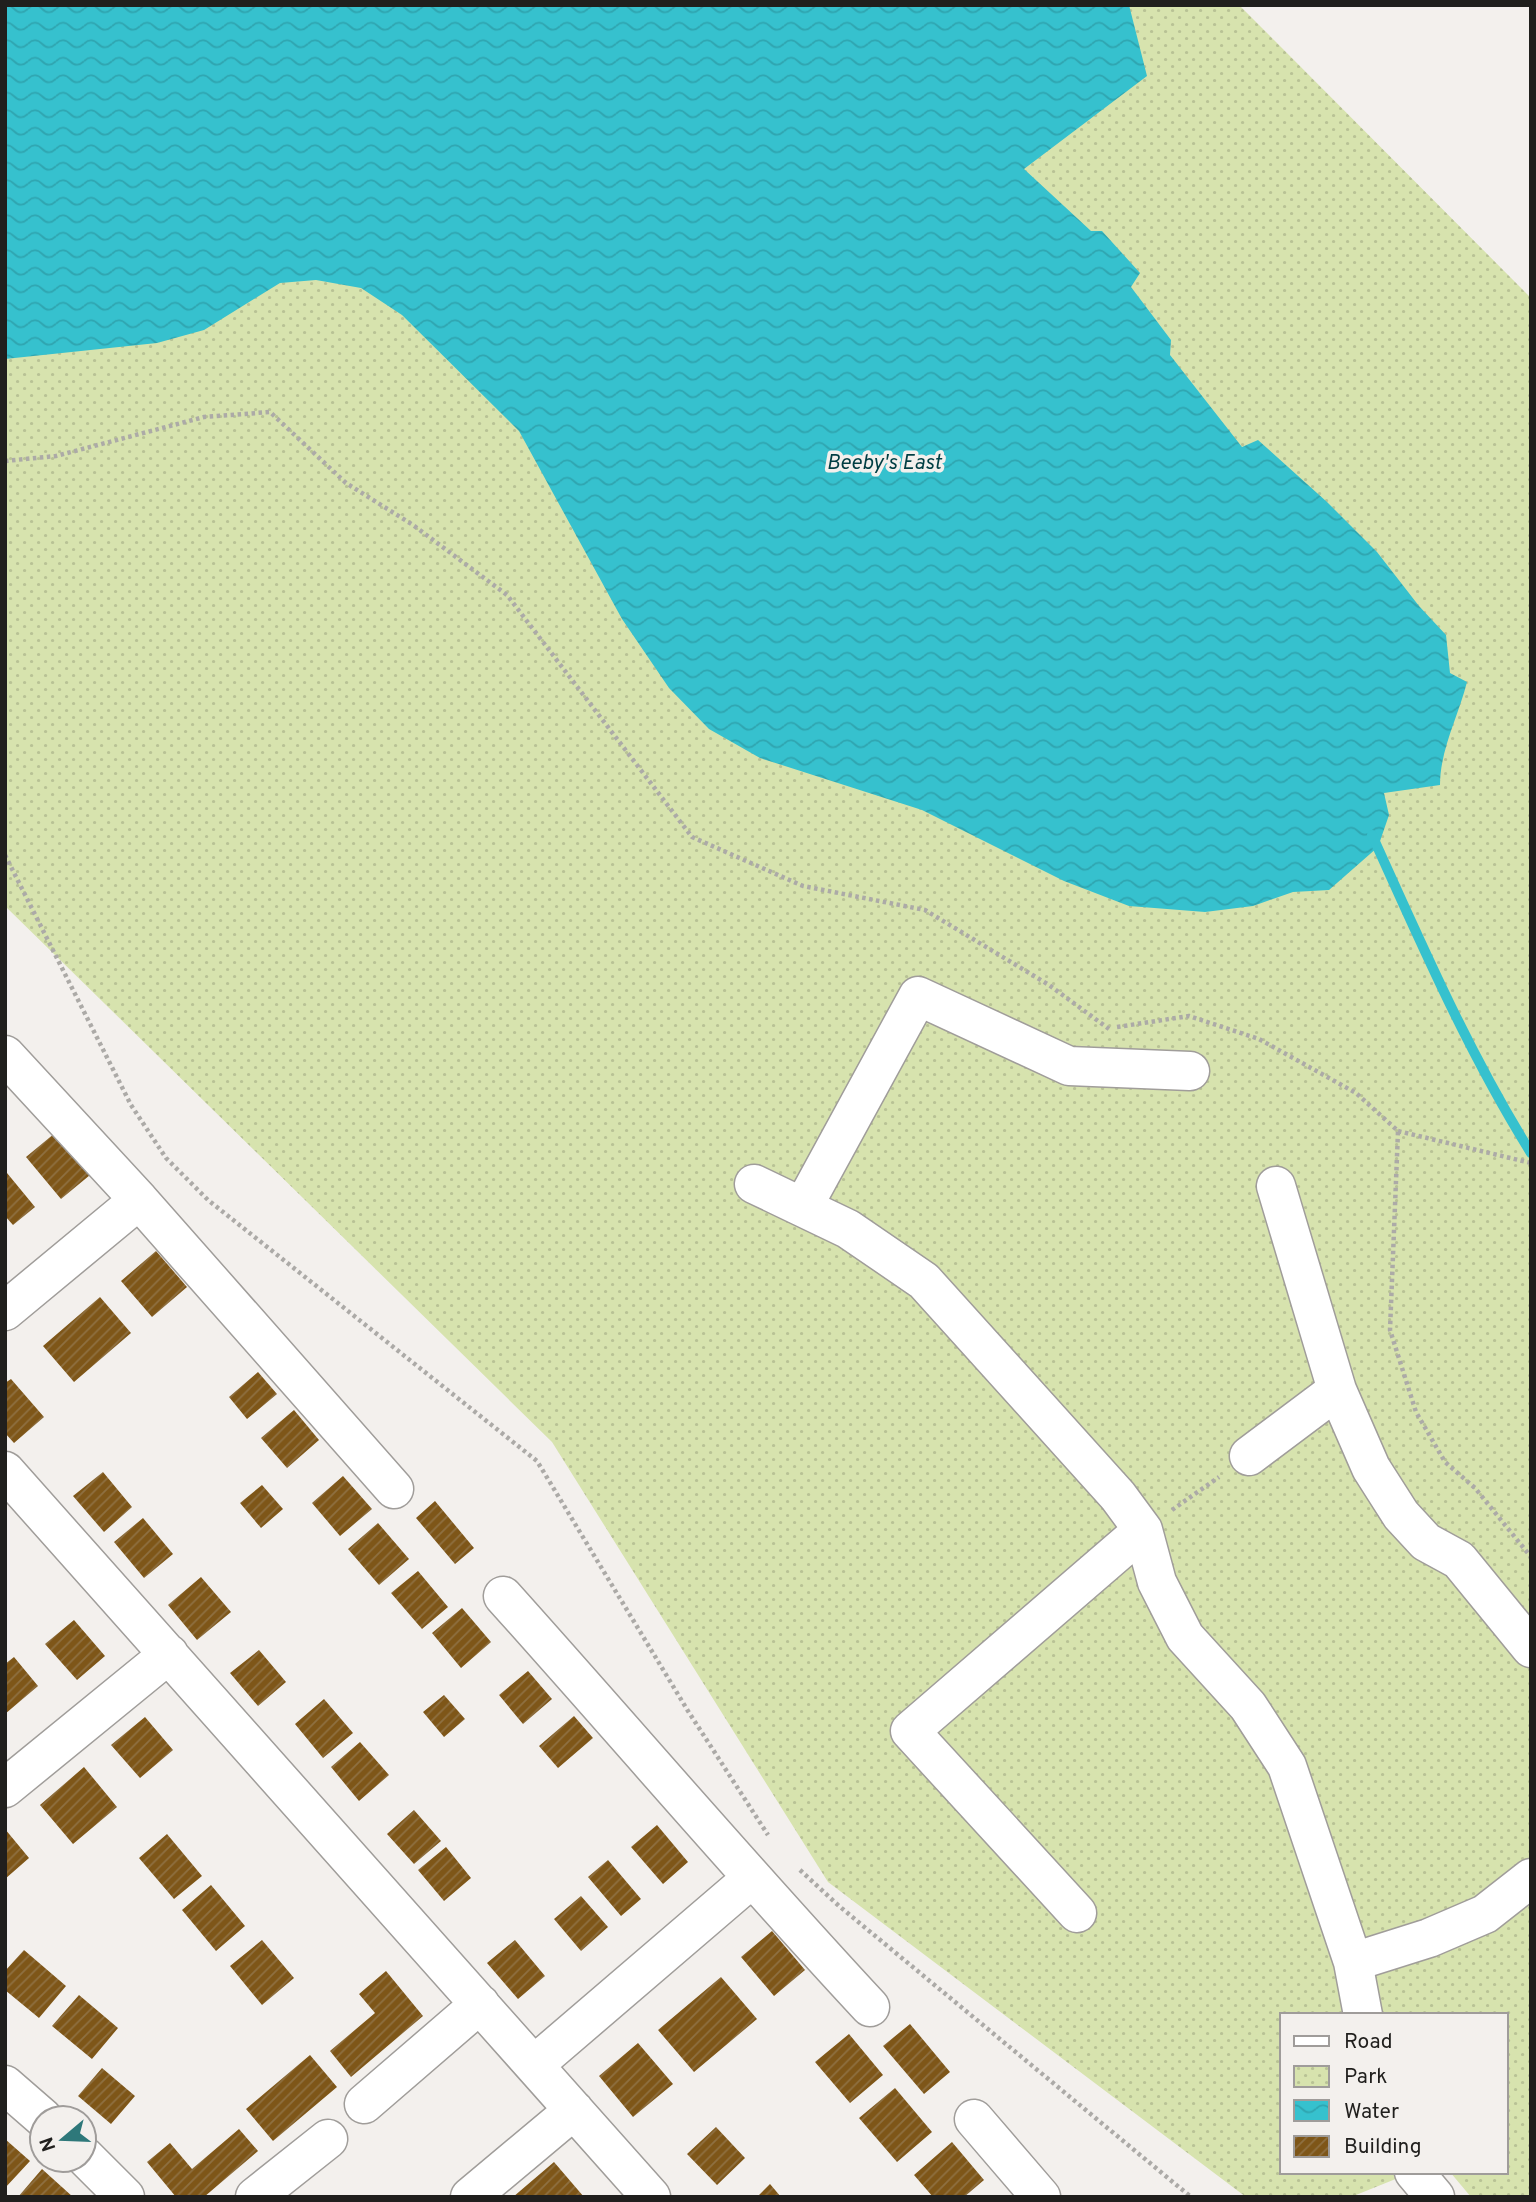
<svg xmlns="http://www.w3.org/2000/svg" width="1536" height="2202" viewBox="0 0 1536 2202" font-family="Overpass,sans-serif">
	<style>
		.park { fill: url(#park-dots) }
		.water { fill: url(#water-waves) }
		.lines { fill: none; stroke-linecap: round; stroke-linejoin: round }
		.stream { stroke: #36c1ce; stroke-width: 10 }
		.building { fill: url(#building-hatch) }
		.minor-casing { stroke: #a09d9a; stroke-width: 41 }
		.path { stroke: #acaaa7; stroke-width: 4.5; stroke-dasharray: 3.5 3.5; stroke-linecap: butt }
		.minor { stroke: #fff; stroke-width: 38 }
		.labels { text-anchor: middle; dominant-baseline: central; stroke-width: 7; stroke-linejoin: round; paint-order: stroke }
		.water-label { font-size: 21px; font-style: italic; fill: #003e43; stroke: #f3f0ed }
	</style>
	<defs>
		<pattern id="park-dots" width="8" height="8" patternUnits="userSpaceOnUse" patternTransform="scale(1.75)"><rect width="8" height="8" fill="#d7e3ae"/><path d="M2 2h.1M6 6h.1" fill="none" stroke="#b8c295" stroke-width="1.8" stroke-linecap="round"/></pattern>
		<pattern id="water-waves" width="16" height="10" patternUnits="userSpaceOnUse" patternTransform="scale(1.75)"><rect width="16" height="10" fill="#36c1ce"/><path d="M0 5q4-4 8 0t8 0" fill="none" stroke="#2fa5b0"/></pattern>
		<pattern id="building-hatch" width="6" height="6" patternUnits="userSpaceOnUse" patternTransform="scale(1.75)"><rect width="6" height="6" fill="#7e5618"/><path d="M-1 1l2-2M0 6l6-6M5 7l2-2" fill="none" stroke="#8e7041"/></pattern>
	</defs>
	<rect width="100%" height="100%" fill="#f3f0ed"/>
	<!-- park -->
	<path class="park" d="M 5,5 L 1239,5 L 1531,298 L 1531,2197 L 1471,2197 L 1450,2172 L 1506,2172 L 1506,2015 L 1282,2015 L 1282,2172 L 1413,2172 L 1351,2197 L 1246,2197 L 828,1882 L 552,1442 L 5,906 Z"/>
	<!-- water -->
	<path class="water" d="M 5,5 L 1129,5 L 1147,76 L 1024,169 L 1091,231 L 1102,231 L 1140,273 L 1131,287 L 1171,340 L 1170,355 L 1242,447 L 1258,440 L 1327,502 L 1377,552 L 1419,606 L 1446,635 L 1450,673 L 1467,682 C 1458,717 1440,750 1440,785 L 1384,793 L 1389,815 L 1378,847 L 1329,890 L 1293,892 L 1253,906 L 1205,912 L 1129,906 L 1064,881 L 922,810 L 760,758 L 709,729 L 669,688 L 622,619 L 519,431 L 402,315 L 361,288 L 316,280 L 280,283 L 204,330 L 157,343 L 5,359 Z"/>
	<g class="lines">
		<!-- stream -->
		<path class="stream" d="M 1372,835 C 1421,943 1468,1052 1531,1153"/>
	</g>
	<!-- building -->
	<path class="building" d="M 55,1133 L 90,1175 L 61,1199 L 26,1157 Z
		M 7,1173 L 35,1207 L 13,1225 L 5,1216 Z
		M 156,1251 L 187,1287 L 152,1317 L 121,1281 Z
		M 100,1297 L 131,1333 L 74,1382 L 43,1346 Z
		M 258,1372 L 277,1394 L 247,1419 L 229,1397 Z
		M 11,1379 L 44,1417 L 14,1443 L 5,1433 L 5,1383 Z
		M 294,1410 L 319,1440 L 287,1468 L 261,1438 Z
		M 103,1472 L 132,1507 L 104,1532 L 73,1496 Z
		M 343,1476 L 372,1509 L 340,1536 L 312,1503 Z
		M 262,1485 L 283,1509 L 261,1528 L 240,1503 Z
		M 435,1501 L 474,1548 L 455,1564 L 416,1518 Z
		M 143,1518 L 173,1554 L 144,1578 L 114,1542 Z
		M 378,1523 L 409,1559 L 379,1585 L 348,1549 Z
		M 418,1571 L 448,1607 L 422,1629 L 391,1593 Z
		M 201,1577 L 231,1612 L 197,1640 L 168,1605 Z
		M 462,1608 L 491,1642 L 461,1668 L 432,1633 Z
		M 74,1620 L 105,1656 L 77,1680 L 45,1644 Z
		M 259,1650 L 286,1682 L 258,1706 L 230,1673 Z
		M 14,1657 L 38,1686 L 5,1714 L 5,1664 Z
		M 528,1671 L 552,1699 L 523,1724 L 499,1695 Z
		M 444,1695 L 465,1719 L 444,1737 L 423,1712 Z
		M 324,1699 L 353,1733 L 323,1758 L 295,1724 Z
		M 574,1716 L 593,1738 L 558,1768 L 539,1746 Z
		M 145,1717 L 173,1750 L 140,1778 L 111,1745 Z
		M 360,1742 L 389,1775 L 359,1801 L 331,1767 Z
		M 84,1767 L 117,1807 L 73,1844 L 40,1805 Z
		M 414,1810 L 441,1841 L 414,1864 L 387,1834 Z
		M 657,1825 L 688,1862 L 663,1884 L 631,1847 Z
		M 5,1829 L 29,1858 L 5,1879 Z
		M 167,1834 L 202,1876 L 174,1899 L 139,1858 Z
		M 446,1847 L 471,1878 L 444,1901 L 418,1870 Z
		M 608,1860 L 641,1899 L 621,1916 L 588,1877 Z
		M 211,1885 L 245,1926 L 216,1951 L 182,1910 Z
		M 581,1896 L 608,1927 L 581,1951 L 554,1919 Z
		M 772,1931 L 805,1970 L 774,1996 L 741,1957 Z
		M 262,1940 L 294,1978 L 262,2005 L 230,1966 Z
		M 515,1940 L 545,1976 L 518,1999 L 487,1963 Z
		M 24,1950 L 66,1986 L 39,2018 L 5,1990 L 5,1971 Z
		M 386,1971 L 423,2016 L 351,2077 L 330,2051 L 375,2013 L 359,1994 Z
		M 721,1977 L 757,2019 L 694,2072 L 658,2030 Z
		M 79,1995 L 118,2028 L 92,2059 L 52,2026 Z
		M 910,2024 L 950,2072 L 924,2094 L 883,2046 Z
		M 849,2034 L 883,2075 L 850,2103 L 815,2062 Z
		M 638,2043 L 673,2084 L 633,2117 L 599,2076 Z
		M 310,2055 L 337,2087 L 273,2141 L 246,2109 Z
		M 102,2068 L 135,2096 L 111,2124 L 78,2096 Z
		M 895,2088 L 932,2132 L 897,2162 L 859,2118 Z
		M 716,2127 L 745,2158 L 717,2185 L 687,2154 Z
		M 239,2129 L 258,2151 L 204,2197 L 176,2197 L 147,2162 L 170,2143 L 192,2169 Z
		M 5,2139 L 30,2161 L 5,2188 Z
		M 952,2142 L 984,2180 L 964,2197 L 933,2197 L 914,2175 Z
		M 554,2162 L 584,2197 L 513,2197 Z
		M 42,2169 L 73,2197 L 18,2197 Z
		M 770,2184 L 781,2197 L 757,2197 Z"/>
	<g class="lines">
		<!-- minor casing -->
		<g class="minor-casing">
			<path id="minor" d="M 5,1055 L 139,1200
				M 754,1184 L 848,1229 L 924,1281 L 1118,1496 L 1143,1530 L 1157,1582 L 1185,1637 L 1248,1706 L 1287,1766 L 1353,1962 L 1363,2015
				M 804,1205 L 918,996 L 1069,1066 L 1190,1071
				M 5,1311 L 139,1200 L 394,1489
				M 1337,1390 L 1371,1468 L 1401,1515 L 1426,1542 L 1459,1560 L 1531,1648
				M 1249,1456 L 1337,1390 L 1276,1186
				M 5,1471 L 651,2197
				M 503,1596 C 626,1733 745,1873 870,2007
				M 5,1788 L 169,1654
				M 1077,1913 L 910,1731 L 1143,1530
				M 1353,1962 L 1429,1938 L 1485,1914 L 1531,1878
				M 534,2065 L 751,1879
				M 5,2085 L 43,2118
				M 364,2104 L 480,2004
				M 974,2119 L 1041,2197
				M 84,2156 L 125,2197
				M 1414,2172 L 1435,2197
				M 255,2197 L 328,2139
				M 470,2197 L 574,2110"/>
		</g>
		<!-- path -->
		<path class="path" d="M 5,461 L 56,456 L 204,417 L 270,412 L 346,483 L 413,525 L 507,595 L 692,837 L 803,886 L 925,910 L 1049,985 L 1109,1029
			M 5,855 L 131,1105 L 166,1158 L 208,1200 L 537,1461 L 688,1711 L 768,1835
			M 1117,1027 L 1189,1016 L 1259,1039 L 1356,1093 L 1398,1131 L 1390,1330 L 1416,1412 L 1445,1462 L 1475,1488 L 1531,1557
			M 1398,1131 L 1531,1163
			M 1172,1510 L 1219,1477
			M 800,1870 L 839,1906 L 1191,2197"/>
		<!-- minor -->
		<use href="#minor" class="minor"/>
	</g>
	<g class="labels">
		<!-- water labels -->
		<g class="water-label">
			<text x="884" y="463">Beeby's East</text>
		</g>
	</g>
	<!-- border -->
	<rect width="1536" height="2202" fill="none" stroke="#201f1d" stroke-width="14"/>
	<!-- legend -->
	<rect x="1280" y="2013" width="228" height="161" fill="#f3f0ed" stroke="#9f9c9a" stroke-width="2"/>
	<rect x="1294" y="2036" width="35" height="10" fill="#ffffff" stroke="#9f9c9a" stroke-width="2"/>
	<text x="1344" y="2048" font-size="21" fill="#201f1d">Road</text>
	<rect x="1294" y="2066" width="35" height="21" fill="url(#park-dots)" stroke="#9f9c9a" stroke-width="2"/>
	<text x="1344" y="2083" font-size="21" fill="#201f1d">Park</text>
	<rect x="1294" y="2100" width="35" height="21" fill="url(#water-waves)" stroke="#9f9c9a" stroke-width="2"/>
	<text x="1344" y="2118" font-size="21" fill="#201f1d">Water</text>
	<rect x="1294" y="2136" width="35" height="21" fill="url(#building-hatch)" stroke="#9f9c9a" stroke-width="2"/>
	<text x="1344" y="2153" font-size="21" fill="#201f1d">Building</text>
	<!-- north arrow -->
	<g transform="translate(63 2139) rotate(251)"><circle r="33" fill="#f3f0ed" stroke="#9f9c9a" stroke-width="2"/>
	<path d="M0-5L12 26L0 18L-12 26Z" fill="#2e787a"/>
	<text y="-10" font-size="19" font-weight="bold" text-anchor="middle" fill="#201f1d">N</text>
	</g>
</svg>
